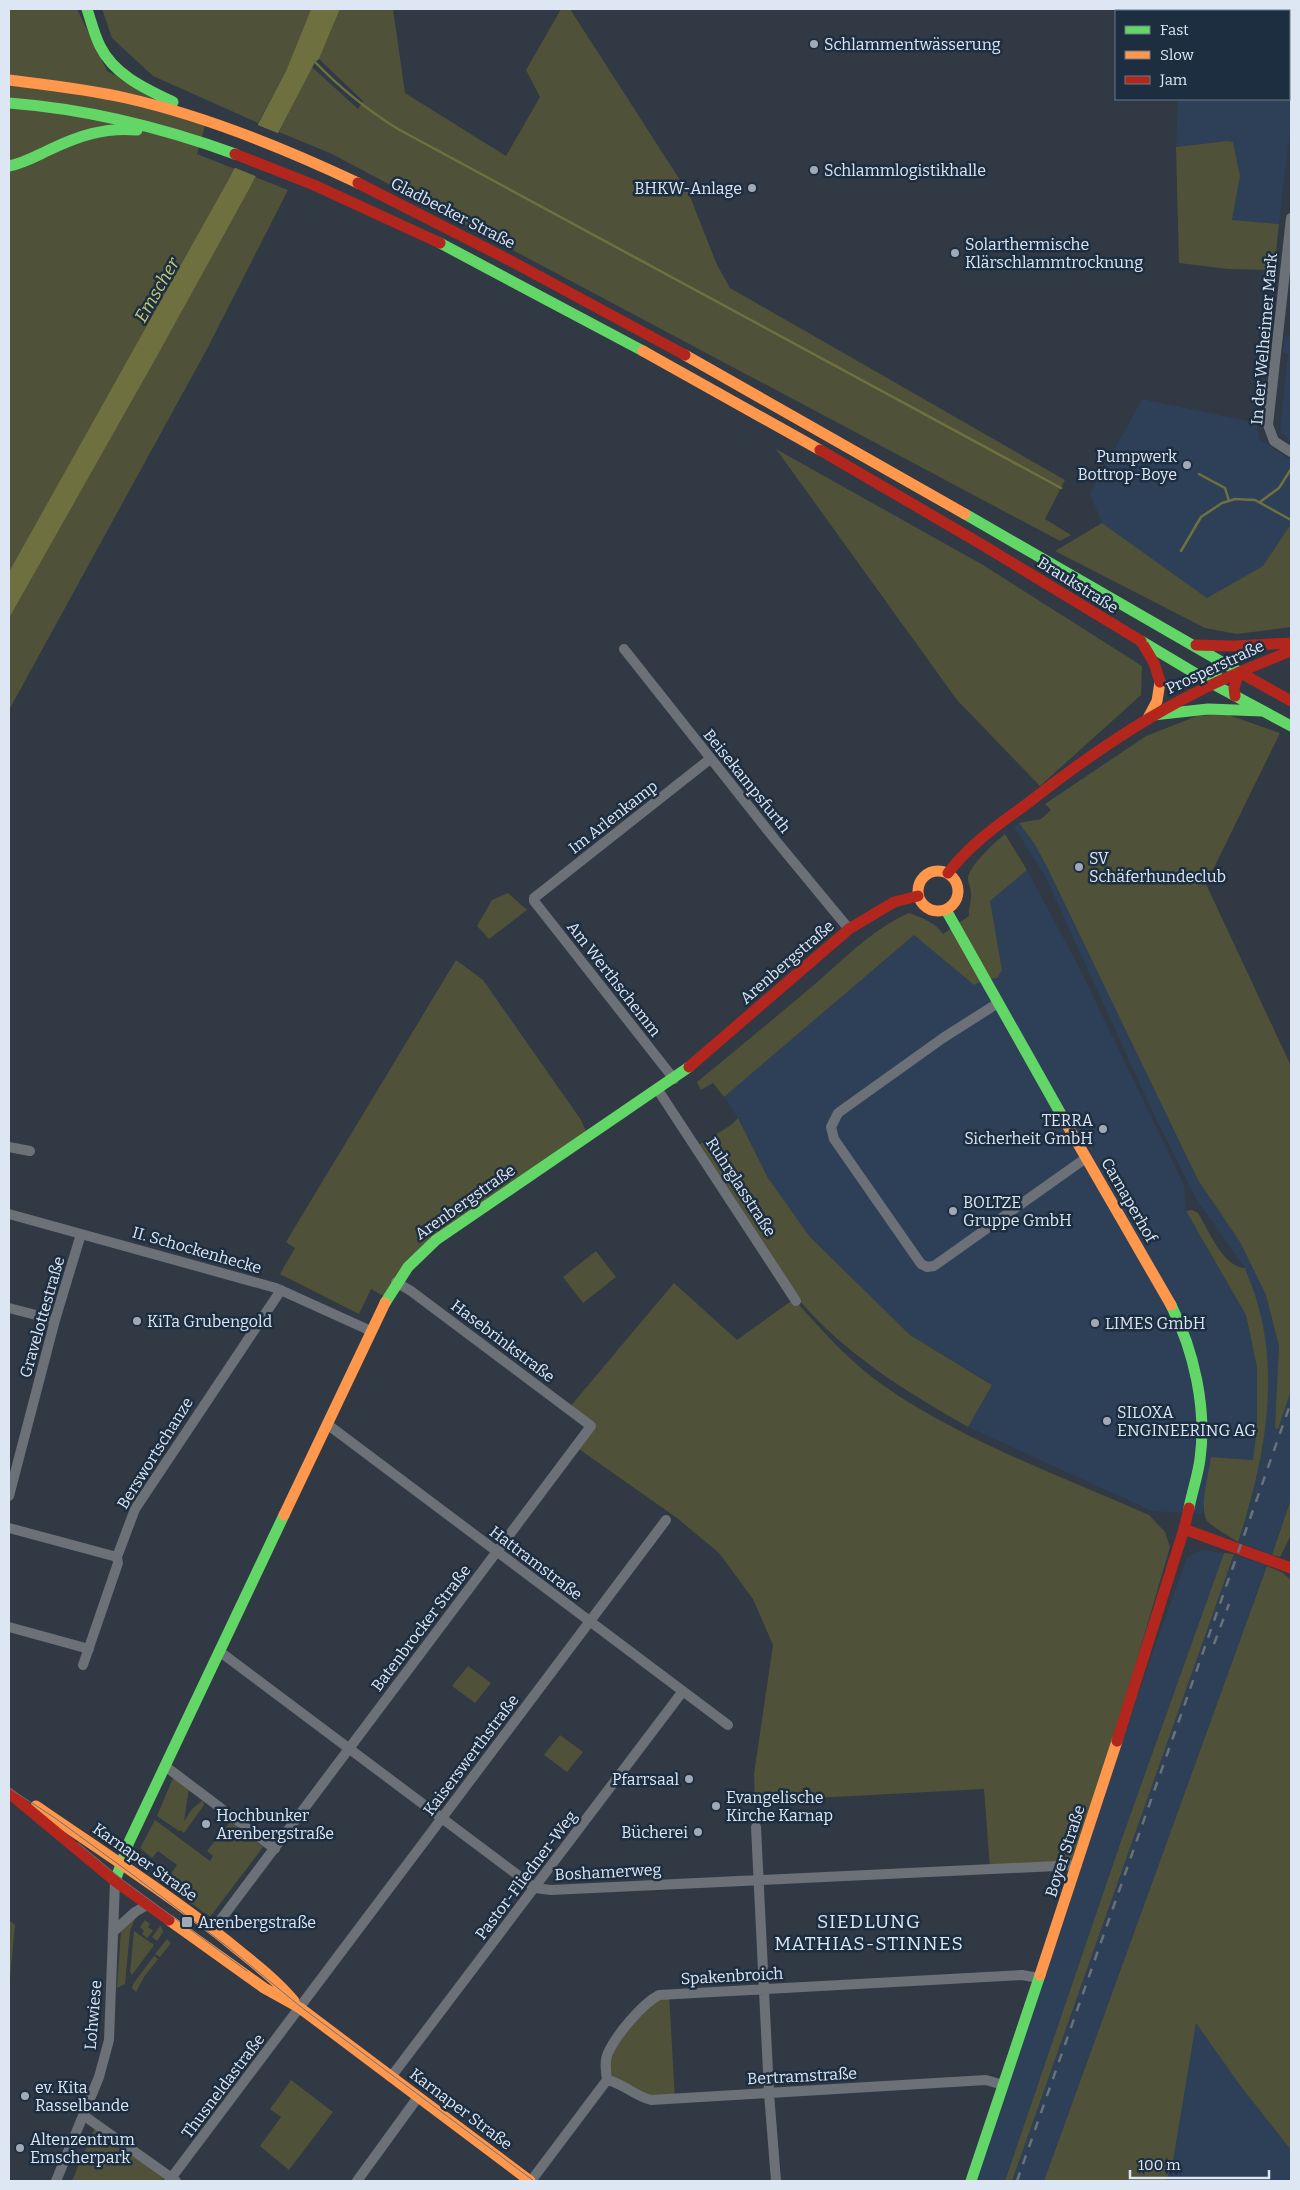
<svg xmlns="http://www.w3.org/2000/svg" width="1300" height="2190" viewBox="0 0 1300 2190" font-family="Bitter,serif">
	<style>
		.built { fill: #2d4058 }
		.green { fill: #4f5238 }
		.water { fill: #6e713f }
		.pier { fill: #303944 }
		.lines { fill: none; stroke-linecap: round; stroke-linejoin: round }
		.stream { stroke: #6e713f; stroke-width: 2.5 }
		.street { stroke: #6c7077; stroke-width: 10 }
		.fast { stroke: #63d668; stroke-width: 11 }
		.slow { stroke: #ff974d; stroke-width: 11 }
		.jam { stroke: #b3261e; stroke-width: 11 }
		.tram { stroke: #6c7178; stroke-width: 1 }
		.rail { stroke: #6c7178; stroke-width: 2.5; stroke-dasharray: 9 9; stroke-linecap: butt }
		.poi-dot { fill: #a0aab6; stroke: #1e2e41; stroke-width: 2 }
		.labels { text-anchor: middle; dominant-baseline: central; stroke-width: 5; stroke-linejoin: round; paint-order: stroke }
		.poi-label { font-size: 16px; fill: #dde7f4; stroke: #1e2e41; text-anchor: start }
		.street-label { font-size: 16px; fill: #dde7f4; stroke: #1e2e41 }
		.water-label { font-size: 18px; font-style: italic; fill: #c5ca75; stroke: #1e2e41 }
		.quarter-label { font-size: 19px; letter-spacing: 1px; fill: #dde7f4; stroke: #1e2e41 }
	</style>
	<rect width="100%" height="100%" fill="#303944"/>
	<!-- built -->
	<path class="built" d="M 1289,17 L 1291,17 L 1291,121 L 1279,224 L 1232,220 L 1240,176 L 1232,142 L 1227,141 L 1176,147 L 1178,99 L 1289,99 Z
		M 1285,336 L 1291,337 L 1291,442 L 1280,432 L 1288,354 L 1283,353 Z
		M 1142,399 L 1257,423 L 1259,439 L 1291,460 L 1291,524 L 1263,566 L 1207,598 L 1102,523 L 1090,494 Z
		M 1019,823 L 1034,843 L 1046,865 L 1198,1180 L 1240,1242 L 1266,1295 L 1279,1346 L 1275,1427 L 1278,1429 L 1291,1390 L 1291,1499 L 1272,1555 L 1238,1542 L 1250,1505 L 1263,1448 L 1267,1401 L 1268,1365 L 1258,1304 L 1245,1268 L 1196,1199 L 1155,1117 L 1045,876 L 1014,827 Z
		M 1027,870 L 1079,967 L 1184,1185 L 1186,1211 L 1246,1315 L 1257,1367 L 1257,1428 L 1253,1460 L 1212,1457 L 1203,1514 L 1152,1511 L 968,1427 L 992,1384 L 910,1335 L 810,1237 L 768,1178 L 738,1118 L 724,1097 L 914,935 L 974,985 L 1002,970 L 990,901 Z
		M 1201,1550 L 1224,1553 L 1121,1841 L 1005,2181 L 971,2181 L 1077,1865 L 1187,1557 Z
		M 1234,1554 L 1267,1566 L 1044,2181 L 1012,2181 Z
		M 1196,2023 L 1239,2084 L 1291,2150 L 1291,2181 L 1166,2181 L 1173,2161 Z"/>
	<!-- green -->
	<path class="green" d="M 9,9 L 77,9 L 107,71 L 206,122 L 197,154 L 288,190 L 207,349 L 9,710 Z
		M 102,9 L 311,9 L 286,71 L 258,123 L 153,76 L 112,38 Z
		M 340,9 L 393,9 L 405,93 L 506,156 L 540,97 L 526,70 L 561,9 L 570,9 L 689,194 L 717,265 L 730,288 L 1065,480 L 1045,519 L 1071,535 L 1060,541 L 332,154 L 279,132 L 312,67 L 358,109 L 363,101 L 319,59 Z
		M 1227,141 L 1233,142 L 1240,176 L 1232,220 L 1279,224 L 1274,270 L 1228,269 L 1179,263 L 1176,147 Z
		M 776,449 L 983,565 L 1142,666 L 1141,695 L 1040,786 L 957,700 Z
		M 1102,523 L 1207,598 L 1263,566 L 1291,524 L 1291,627 L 1237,634 L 1205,628 L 1055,551 Z
		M 1226,714 L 1280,733 L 1206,884 L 1291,1066 L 1291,1390 L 1278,1429 L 1275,1428 L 1279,1346 L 1266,1295 L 1240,1242 L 1198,1180 L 1046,865 L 1034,843 L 1019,823 L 1041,819 L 1051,810 L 1045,804 L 1146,736 L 1197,716 Z
		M 1005,834 L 1027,870 L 990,901 L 1002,970 L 997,978 L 986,979 L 974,985 L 914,935 L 724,1097 L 713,1083 L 701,1090 L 697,1082 C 736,1050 776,1017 815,984 C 844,959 874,928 909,913 C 922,918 935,922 943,934 L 969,916 C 968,909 971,904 971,897 C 972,890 968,884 968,878 C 968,867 996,841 1005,834 Z
		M 508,893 L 527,910 L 489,939 L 477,926 L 492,900 Z
		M 456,960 L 483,980 L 581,1120 L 588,1136 L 448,1231 L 387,1298 L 371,1289 L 359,1314 L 280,1274 L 295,1248 L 286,1242 Z
		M 738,1118 L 768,1178 L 810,1237 L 910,1335 L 992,1385 L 968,1427 C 904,1390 846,1355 798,1299 L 697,1146 L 731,1125 Z
		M 1192,1210 L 1198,1213 C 1209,1231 1223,1267 1245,1268 C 1249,1280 1255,1292 1258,1305 C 1280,1383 1263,1467 1238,1542 C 1229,1536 1217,1530 1208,1522 C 1198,1512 1209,1472 1211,1457 L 1253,1460 L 1257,1428 L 1257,1367 L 1246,1315 L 1186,1211 Z
		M 596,1251 L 616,1277 L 583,1303 L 563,1277 Z
		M 674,1283 L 737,1340 L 794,1299 C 821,1330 850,1362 884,1386 C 963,1441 1061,1476 1149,1515 L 1165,1532 L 1170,1547 L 1077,1865 L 990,1869 L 984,1789 L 755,1801 L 754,1774 L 773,1645 L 753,1599 L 719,1553 L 677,1518 L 576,1447 L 593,1426 L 569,1408 Z
		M 1291,1499 L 1291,1535 L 1280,1557 L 1272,1555 Z
		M 1224,1553 L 1234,1554 L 1012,2181 L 1005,2181 L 1121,1841 Z
		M 1267,1566 L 1283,1573 L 1291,1580 L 1291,2150 L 1239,2084 L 1196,2023 L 1173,2161 L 1166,2181 L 1044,2181 Z
		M 468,1666 L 491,1683 L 475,1703 L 452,1686 Z
		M 560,1735 L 583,1752 L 567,1772 L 544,1755 Z
		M 173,1778 L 189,1788 L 184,1821 L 192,1809 L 203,1800 L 204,1805 L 184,1833 L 180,1830 L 179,1831 L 157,1816 Z
		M 155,1820 L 210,1861 L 213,1856 L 207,1851 L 230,1822 L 263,1847 L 210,1917 L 157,1878 L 163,1870 L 170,1875 L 177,1865 L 158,1851 L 152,1858 L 140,1848 Z
		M 139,1852 L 150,1861 L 144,1869 L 137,1861 Z
		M 136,1916 L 130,1931 L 125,1984 L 117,1988 L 121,1931 Z
		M 9,1920 L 15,1925 L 9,1989 Z
		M 145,1920 L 150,1924 L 148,1927 L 153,1931 L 147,1938 L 142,1934 L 144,1931 L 140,1927 Z
		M 161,1925 L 163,1932 L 157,1941 L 152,1937 Z
		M 134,1931 L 154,1945 L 132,1975 L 130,1972 Z
		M 167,1939 L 171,1943 L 160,1957 L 155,1954 Z
		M 154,1956 L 158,1959 L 144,1977 L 136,1992 L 132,1988 L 133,1984 Z
		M 669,1994 L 675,2099 L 651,2100 L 607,2080 L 612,2045 L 640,2009 Z
		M 291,2080 L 333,2112 L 289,2170 L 260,2146 L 281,2117 L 270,2109 Z
		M 95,2127 L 164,2178 L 162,2181 L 72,2181 Z"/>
	<!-- water -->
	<path class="water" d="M 311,9 L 340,9 L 319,59 L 315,62 L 248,191 L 157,356 L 9,618 L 9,572 L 229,179 L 286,71 Z"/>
	<!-- pier -->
	<path class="pier" d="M 255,124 L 280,134 L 258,177 L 233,167 Z"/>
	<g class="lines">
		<!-- stream -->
		<path class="stream" d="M 313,60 C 339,87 367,110 398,129 L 1061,488
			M 1199,474 L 1225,488 L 1229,501
			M 1260,502 L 1279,488 L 1291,469
			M 1181,551 L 1201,517 L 1222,503 L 1235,499 L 1255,500 L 1291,520"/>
		<!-- street -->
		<path class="street" d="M 1291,218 L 1268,425 L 1274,441 L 1291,452
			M 624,649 L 777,842 L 849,929
			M 998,1003 L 943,1038 L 838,1113 L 831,1127 L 834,1139 L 921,1264 L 927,1267 L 934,1266 L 1086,1158
			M 674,1079 L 534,901 L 534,898 L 710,759
			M 658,1090 L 796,1301
			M 9,1147 L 30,1151
			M 9,1214 L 276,1288 L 371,1331
			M 9,1308 L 55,1320
			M 327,1424 L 728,1725
			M 9,1496 L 55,1320 L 81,1234
			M 9,1528 L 117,1557
			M 9,1627 L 89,1649
			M 219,1651 L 535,1888 L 551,1890 L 1077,1865
			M 83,1665 L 118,1563 L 117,1557 L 135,1509 L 281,1290
			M 165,1766 L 275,1849
			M 756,1827 L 769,2093 L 776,2181
			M 213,1930 L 591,1426 L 411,1291 L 396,1282
			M 113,1932 L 135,1912 L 147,1905
			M 391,2077 L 683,1691
			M 607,2080 C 623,2083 634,2096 651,2100 L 986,2080 L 1003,2085
			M 83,2115 L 176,2181
			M 56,2181 L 99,2077 L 109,2040 L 115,1881
			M 169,2181 L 666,1520
			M 357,2181 L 418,2097
			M 531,2181 L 607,2080 C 606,2071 604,2061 608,2053 C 616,2035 642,2004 659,1995 L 1022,1975 L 1039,1978"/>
		<!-- fast -->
		<path class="fast" d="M 87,9 C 91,21 94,34 100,46 C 114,75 146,89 173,102
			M 9,103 C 88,109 161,127 235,154
			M 9,166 C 24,163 36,156 49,150 C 78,136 105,127 137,130
			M 440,243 L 643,351
			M 965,514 L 1239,672
			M 1141,641 L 1213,684 L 1218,667 L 1216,659
			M 1213,684 L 1291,726
			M 1153,715 L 1208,709 L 1262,711
			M 946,910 L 1062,1116
			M 385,1303 L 408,1267 L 436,1240 L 689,1067
			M 1171,1305 C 1194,1351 1207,1408 1200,1459 C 1198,1475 1192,1492 1189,1508
			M 115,1881 L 129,1842 L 284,1515
			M 971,2181 L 1040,1975"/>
		<!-- slow -->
		<path class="slow" d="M 9,80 C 48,85 87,89 126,98 C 206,116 284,148 358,183
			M 643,351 L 820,450
			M 685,355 L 965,514
			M 1148,718 L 1157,701 L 1160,682
			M918 891a20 20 0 1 1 40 0a20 20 0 1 1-40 0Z
			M 1062,1116 L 1171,1305
			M 284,1515 L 385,1303
			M 36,1806 C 100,1850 165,1892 226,1940 C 250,1960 274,1977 294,2001
			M 169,1920 L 264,1988 L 300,2008 L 530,2181
			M 1040,1975 L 1117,1741"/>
		<!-- jam -->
		<path class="jam" d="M 235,154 L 314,185 L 440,243
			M 358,183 L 511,261 L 685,355
			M 820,450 L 981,544 L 1141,641
			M 1196,645 L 1234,646 L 1291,643
			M 1144,646 L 1154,663 L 1160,682
			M 1235,696 L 1234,688 L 1239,672 L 1291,701
			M 948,873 C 970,844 999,824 1028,803 C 1080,762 1134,724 1193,694 C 1225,677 1258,664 1291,651
			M 689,1067 L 849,929 L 894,902 L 918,896
			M 1184,1529 L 1291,1568
			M 1117,1741 L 1184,1529 L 1189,1508
			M 9,1793 L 115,1881 L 169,1920"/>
		<!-- tram -->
		<path class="tram" d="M 9,1788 L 55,1818 L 133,1875 L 228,1947 L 301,2007 L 534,2181
			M 78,1843 L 124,1881 L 247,1971"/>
		<!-- rail -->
		<path class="rail" d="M 1214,1644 L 1229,1604
			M 1017,2181 L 1291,1402"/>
	</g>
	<!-- markers -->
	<g class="poi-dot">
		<circle cx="814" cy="44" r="5"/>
		<circle cx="814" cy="170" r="5"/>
		<circle cx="752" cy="188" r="5"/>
		<circle cx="955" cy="253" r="5"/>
		<circle cx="1187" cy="465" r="5"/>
		<circle cx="1079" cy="867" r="5"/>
		<circle cx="1103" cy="1129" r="5"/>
		<circle cx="953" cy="1211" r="5"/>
		<circle cx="137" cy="1321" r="5"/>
		<circle cx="1095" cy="1323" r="5"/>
		<circle cx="1107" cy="1421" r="5"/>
		<circle cx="689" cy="1779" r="5"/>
		<circle cx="716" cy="1806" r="5"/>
		<circle cx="206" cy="1824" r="5"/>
		<circle cx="698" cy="1832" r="5"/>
		<rect x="181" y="1916" width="12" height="12" rx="2.5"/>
		<circle cx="25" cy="2096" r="5"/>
		<circle cx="20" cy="2148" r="5"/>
	</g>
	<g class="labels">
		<!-- poi labels -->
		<g class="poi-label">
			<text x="824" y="44">Schlammentwässerung</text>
			<text x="824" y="170">Schlammlogistikhalle</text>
			<text x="742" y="188" text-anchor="end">BHKW-Anlage</text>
			<text x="965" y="244">Solarthermische<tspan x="965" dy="18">Klärschlammtrocknung</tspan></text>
			<text x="1177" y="456" text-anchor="end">Pumpwerk<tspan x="1177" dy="18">Bottrop-Boye</tspan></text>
			<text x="1089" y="858">SV<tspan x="1089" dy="18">Schäferhundeclub</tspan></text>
			<text x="1093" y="1120" text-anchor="end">TERRA<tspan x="1093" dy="18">Sicherheit GmbH</tspan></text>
			<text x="963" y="1202">BOLTZE<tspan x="963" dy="18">Gruppe GmbH</tspan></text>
			<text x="147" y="1321">KiTa Grubengold</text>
			<text x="1105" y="1323">LIMES GmbH</text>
			<text x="1117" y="1412">SILOXA<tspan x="1117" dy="18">ENGINEERING AG</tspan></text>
			<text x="679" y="1779" text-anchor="end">Pfarrsaal</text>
			<text x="726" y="1797">Evangelische<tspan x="726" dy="18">Kirche Karnap</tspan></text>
			<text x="216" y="1815">Hochbunker<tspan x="216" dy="18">Arenbergstraße</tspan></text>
			<text x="688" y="1832" text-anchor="end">Bücherei</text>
			<text x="198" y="1922">Arenbergstraße</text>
			<text x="35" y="2087">ev. Kita<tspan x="35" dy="18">Rasselbande</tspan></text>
			<text x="30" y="2139">Altenzentrum<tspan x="30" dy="18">Emscherpark</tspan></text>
		</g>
		<!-- street labels -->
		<g class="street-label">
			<text transform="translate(453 213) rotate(27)">Gladbecker Straße</text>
			<text transform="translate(1264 339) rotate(-85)">In der Welheimer Mark</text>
			<text transform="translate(1078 585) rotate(32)">Braukstraße</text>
			<text transform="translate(1215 667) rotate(-25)">Prosperstraße</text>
			<text transform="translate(747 781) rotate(51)">Beisekampsfurth</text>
			<text transform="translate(613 817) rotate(-38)">Im Arlenkamp</text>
			<text transform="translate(787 962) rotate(-41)">Arenbergstraße</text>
			<text transform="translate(614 979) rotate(52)">Am Werthschemm</text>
			<text transform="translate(741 1187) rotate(57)">Ruhrglasstraße</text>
			<text transform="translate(1129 1200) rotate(60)">Carnaperhof</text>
			<text transform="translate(465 1202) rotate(-35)">Arenbergstraße</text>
			<text transform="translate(197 1250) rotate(16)">II. Schockenhecke</text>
			<text transform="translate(42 1317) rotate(-74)">Gravelottestraße</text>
			<text transform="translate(503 1341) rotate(37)">Hasebrinkstraße</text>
			<text transform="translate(155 1453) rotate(-58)">Berswortschanze</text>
			<text transform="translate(536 1563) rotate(37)">Hattramstraße</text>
			<text transform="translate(421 1628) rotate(-53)">Batenbrocker Straße</text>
			<text transform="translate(471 1755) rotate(-53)">Kaiserswerthstraße</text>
			<text transform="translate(1065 1851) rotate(-72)">Boyer Straße</text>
			<text transform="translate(145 1862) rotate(35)">Karnaper Straße</text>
			<text transform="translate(608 1872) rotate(-3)">Boshamerweg</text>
			<text transform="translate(526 1875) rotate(-53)">Pastor-Fliedner-Weg</text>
			<text transform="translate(732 1976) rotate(-3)">Spakenbroich</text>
			<text transform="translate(93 2015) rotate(-85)">Lohwiese</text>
			<text transform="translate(802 2076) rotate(-3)">Bertramstraße</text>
			<text transform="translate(223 2086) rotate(-53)">Thusneldastraße</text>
			<text transform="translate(461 2109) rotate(37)">Karnaper Straße</text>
		</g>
		<!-- water labels -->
		<g class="water-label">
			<text transform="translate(157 290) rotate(-60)">Emscher</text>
		</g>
		<!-- quarter labels -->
		<g class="quarter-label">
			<text x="869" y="1921">SIEDLUNG<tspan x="869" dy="22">MATHIAS-STINNES</tspan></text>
		</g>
	</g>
	<!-- border -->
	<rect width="1300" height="2190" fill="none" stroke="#dde7f4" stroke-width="20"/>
	<!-- legend -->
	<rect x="1115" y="10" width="175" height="90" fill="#1e2e41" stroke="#6a7889"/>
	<rect x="1125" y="26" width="25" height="8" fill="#63d668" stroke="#6a7889"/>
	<text x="1160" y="35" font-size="15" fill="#dde7f4">Fast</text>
	<rect x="1125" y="51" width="25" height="8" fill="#ff974d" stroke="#6a7889"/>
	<text x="1160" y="60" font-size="15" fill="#dde7f4">Slow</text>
	<rect x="1125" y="76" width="25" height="8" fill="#b3261e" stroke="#6a7889"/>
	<text x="1160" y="85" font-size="15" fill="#dde7f4">Jam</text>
	<!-- scale -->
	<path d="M1130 2170v8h139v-8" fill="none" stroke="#dde7f4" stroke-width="2.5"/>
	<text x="1138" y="2170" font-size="15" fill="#dde7f4" stroke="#1e2e41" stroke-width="4" paint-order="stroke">100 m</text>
</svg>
